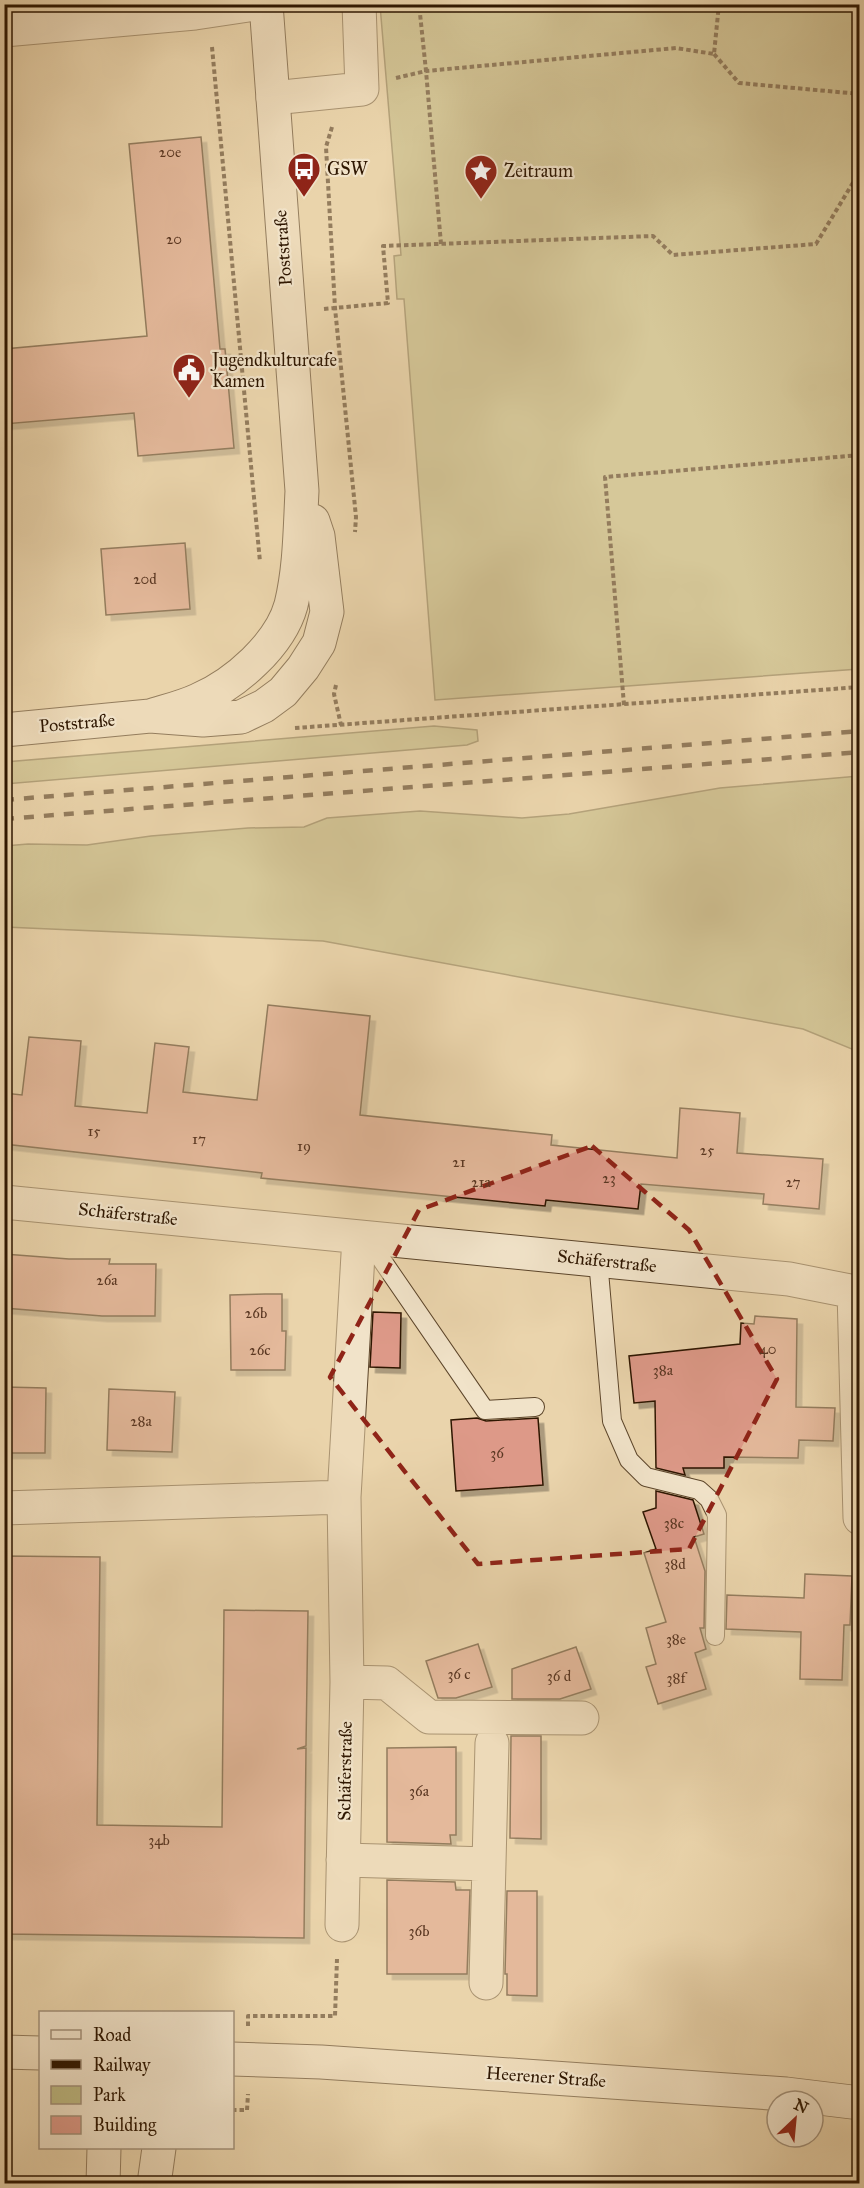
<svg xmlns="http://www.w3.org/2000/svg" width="864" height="2188" viewBox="0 0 864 2188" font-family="'IM FELL Great Primer',serif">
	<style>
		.green { fill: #bfbb84; stroke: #766842; stroke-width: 1.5 }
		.building { fill: #d98; stroke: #2e1600; stroke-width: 1.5; filter: url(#shadow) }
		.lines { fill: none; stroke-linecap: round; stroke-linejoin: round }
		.lane-casing { stroke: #5d462b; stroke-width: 20 }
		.street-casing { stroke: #5d462b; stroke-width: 35 }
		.secondary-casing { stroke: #2e1600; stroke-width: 35 }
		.path { stroke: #2e1600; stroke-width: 4; stroke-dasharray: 4.5 3; stroke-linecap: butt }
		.lane { stroke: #f1e3c9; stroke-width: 18 }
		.street { stroke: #f1e3c9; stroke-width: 33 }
		.secondary { stroke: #f1e3c9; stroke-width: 33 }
		.rail { stroke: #2e1600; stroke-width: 4.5; stroke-dasharray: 10 10; stroke-linecap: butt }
		.marked { fill: none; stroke: #8f2418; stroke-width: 4.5; stroke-dasharray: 12 8; stroke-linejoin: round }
		.labels { text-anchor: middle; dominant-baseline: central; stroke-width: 4.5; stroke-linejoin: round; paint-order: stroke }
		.number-label { font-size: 15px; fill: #5a3722 }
		.poi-label { font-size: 18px; fill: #2e1600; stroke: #f1e3c9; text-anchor: start }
		.street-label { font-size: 18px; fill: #2e1600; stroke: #f1e3c9 }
	</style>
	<defs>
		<filter id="shadow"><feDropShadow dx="5.5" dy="5.5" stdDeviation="0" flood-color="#0004"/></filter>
	</defs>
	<rect width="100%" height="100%" fill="#ead4ac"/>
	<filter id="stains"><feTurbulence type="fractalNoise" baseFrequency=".00333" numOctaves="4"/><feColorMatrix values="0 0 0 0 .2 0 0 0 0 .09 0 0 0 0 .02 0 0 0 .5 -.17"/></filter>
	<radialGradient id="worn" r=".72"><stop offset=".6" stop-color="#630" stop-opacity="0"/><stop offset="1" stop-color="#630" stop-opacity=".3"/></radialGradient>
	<!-- green -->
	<path class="green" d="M 380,5 L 859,5 L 859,669 L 435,700 L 404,299 L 397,299 L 394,256 L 401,255 Z
		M 434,726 L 477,730 L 478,741 L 467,745 L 5,784 L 5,762 Z
		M 859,776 L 859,1052 L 803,1029 L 323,941 L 5,927 L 5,846 L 28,844 L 87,845 L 151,836 L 248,828 L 304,827 L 327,818 L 420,811 L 522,818 L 569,814 L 720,788 Z"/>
	<!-- building -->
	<path class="building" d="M 201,137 L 220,349 L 225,349 L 234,448 L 138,456 L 134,413 L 4,424 L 4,349 L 147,336 L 129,144 Z
		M 185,543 L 190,609 L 106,615 L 101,549 Z
		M 268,1005 L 370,1016 L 360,1115 L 552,1135 L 551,1145 L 677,1158 L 680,1108 L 740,1113 L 737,1153 L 823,1159 L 819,1209 L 763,1204 L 764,1194 L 641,1184 L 638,1209 L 546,1200 L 545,1206 L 261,1178 L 262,1173 L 4,1144 L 4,1093 L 22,1095 L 29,1037 L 81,1041 L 75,1106 L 147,1113 L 155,1043 L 189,1047 L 183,1092 L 257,1100 Z
		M 4,1254 L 69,1259 L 110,1259 L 109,1264 L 156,1264 L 155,1316 L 102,1316 L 4,1308 Z
		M 265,1294 L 282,1294 L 282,1331 L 286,1331 L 285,1370 L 231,1370 L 230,1295 Z
		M 373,1312 L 401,1313 L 400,1368 L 370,1367 Z
		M 755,1316 L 797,1319 L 796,1407 L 835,1408 L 833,1441 L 799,1440 L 798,1458 L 724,1457 L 724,1468 L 683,1468 L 685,1475 L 656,1468 L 655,1401 L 634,1403 L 629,1356 L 740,1344 L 741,1323 L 754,1324 Z
		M 4,1387 L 46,1388 L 45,1453 L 4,1453 Z
		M 109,1389 L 175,1392 L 172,1452 L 107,1450 Z
		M 477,1418 L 486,1421 L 538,1418 L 543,1485 L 456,1491 L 451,1420 Z
		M 656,1491 L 693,1500 L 704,1534 L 694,1537 L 705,1571 L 704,1628 L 700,1628 L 706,1649 L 695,1653 L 706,1689 L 658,1704 L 646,1667 L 656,1664 L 646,1628 L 666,1622 L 644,1553 L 656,1549 L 643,1512 L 656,1508 Z
		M 4,1556 L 100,1557 L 97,1825 L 222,1827 L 224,1610 L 308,1611 L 306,1746 L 297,1749 L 306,1748 L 304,1938 L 4,1934 Z
		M 805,1574 L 852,1576 L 850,1625 L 844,1625 L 842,1680 L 800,1679 L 801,1632 L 726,1629 L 727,1595 L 804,1598 Z
		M 478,1644 L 492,1687 L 456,1698 L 438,1698 L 426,1661 Z
		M 576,1647 L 591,1689 L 560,1699 L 512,1699 L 512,1669 Z
		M 511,1736 L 541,1736 L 541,1839 L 510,1838 Z
		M 456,1747 L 456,1835 L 450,1835 L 451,1844 L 387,1842 L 387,1748 Z
		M 387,1880 L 455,1882 L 456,1890 L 470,1890 L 467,1974 L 387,1974 Z
		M 507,1891 L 537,1891 L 537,1996 L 507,1995 L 507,1974 L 505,1974 Z"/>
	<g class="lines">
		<!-- lane casing -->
		<g class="lane-casing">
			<path id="lane" d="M 366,1237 L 485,1410 L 535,1407
				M 598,1260 L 612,1421 L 629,1460 L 646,1477 L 699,1490 L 709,1499 L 717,1515 L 715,1636"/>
		</g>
		<!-- street casing -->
		<g class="street-casing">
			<path id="street" d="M 4,30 L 195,13 L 255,4
				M 273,98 L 362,89 L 359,4
				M 4,1202 L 789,1279 L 860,1293
				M 854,1291 L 860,1518
				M 4,1508 L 344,1497
				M 347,1682 L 387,1683 L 429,1717 L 582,1718
				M 343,1860 L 489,1864
				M 342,1925 L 347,1682 L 344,1497 L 359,1237
				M 486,1983 L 492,1743"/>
		</g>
		<!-- secondary casing -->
		<g class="secondary-casing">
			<path id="secondary" d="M 150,716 C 166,711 183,707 198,700 C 235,684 280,645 291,605 C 300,568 300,529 302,491 L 266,4
				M 4,730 L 150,716 L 203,720 L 241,717 L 264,706 L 283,692 L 303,668 L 319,643 L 327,612 L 318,536 L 313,521
				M 4,2052 L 40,2053
				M 232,2059 L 321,2062 L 786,2094 L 860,2103
				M 103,2184 L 104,2148
				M 154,2184 L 159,2148"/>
		</g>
		<!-- path -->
		<path class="path" d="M 212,47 L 260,562
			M 714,54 L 739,83 L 860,94
			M 396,78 L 426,71 L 419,4
			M 332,127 L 326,147 L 335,308 L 356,517 L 355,532
			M 441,244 L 426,71 L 676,48 L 714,54 L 719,4
			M 324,309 L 388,303 L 383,246 L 653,236 L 673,255 L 816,244 L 860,171
			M 336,685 L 334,694 L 341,725
			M 624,705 L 605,477 L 860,455
			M 295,728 L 860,687
			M 248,2026 L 248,2016 L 335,2016 L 337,1959
			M 232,2110 L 247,2110 L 248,2094"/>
		<!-- lane -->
		<use href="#lane" class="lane"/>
		<!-- street -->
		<use href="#street" class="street"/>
		<!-- secondary -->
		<use href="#secondary" class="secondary"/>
		<!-- rail -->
		<path class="rail" d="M 4,800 L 860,731
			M 4,819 L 860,752"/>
	</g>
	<!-- marked area -->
	<path d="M0 0H864V2188H0ZM 592,1146 L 689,1230 L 777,1379 L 689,1549 L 478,1564 L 330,1377 L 419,1210 Z" fill="#ead4ac" fill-opacity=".55" fill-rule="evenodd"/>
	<path class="marked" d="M 592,1146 L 689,1230 L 777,1379 L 689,1549 L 478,1564 L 330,1377 L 419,1210 Z"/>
	<!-- icons -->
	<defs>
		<g id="bus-pin" transform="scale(1.725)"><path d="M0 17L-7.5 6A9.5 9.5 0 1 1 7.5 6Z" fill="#8f2418" stroke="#f1e3c9"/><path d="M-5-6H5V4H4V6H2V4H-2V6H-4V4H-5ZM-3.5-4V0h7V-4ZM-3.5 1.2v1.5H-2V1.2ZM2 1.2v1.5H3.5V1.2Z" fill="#fff"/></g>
		<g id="sight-pin" transform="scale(1.725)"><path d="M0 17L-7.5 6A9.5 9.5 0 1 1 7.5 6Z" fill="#8f2418" stroke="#f1e3c9"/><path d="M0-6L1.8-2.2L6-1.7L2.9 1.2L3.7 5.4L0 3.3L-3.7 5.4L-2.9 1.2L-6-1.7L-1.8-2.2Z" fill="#fff"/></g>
		<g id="civic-pin" transform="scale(1.725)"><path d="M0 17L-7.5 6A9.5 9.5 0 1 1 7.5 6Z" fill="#8f2418" stroke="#f1e3c9"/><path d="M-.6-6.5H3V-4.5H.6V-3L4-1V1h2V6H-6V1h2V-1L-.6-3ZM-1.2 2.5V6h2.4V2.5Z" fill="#fff"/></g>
	</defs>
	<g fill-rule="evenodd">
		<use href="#bus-pin" x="304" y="169"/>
		<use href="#sight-pin" x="481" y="171"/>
		<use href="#civic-pin" x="189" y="370"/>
	</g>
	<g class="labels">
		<!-- number labels -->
		<g class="number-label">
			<text x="170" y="152">20e</text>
			<text x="174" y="239">20</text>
			<text x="145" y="579">20d</text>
			<text x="94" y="1131">15</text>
			<text x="199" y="1139">17</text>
			<text x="304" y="1146">19</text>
			<text x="707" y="1150">25</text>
			<text x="459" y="1162">21</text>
			<text x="609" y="1178">23</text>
			<text x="481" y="1182">21a</text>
			<text x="793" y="1182">27</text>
			<text x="107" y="1280">26a</text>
			<text x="256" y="1313">26b</text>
			<text x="768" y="1349">40</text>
			<text x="260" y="1350">26c</text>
			<text x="663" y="1370">38a</text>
			<text x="141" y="1421">28a</text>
			<text x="497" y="1453">36</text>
			<text x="674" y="1523">38c</text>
			<text x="675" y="1564">38d</text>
			<text x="676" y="1639">38e</text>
			<text x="459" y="1674">36 c</text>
			<text x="559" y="1676">36 d</text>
			<text x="676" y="1678">38f</text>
			<text x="419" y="1791">36a</text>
			<text x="159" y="1840">34b</text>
			<text x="419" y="1931">36b</text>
		</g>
		<!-- poi labels -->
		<g class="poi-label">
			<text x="327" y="169">GSW</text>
			<text x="504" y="171">Zeitraum</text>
			<text x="212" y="360">Jugendkulturcafe<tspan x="212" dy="21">Kamen</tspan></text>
		</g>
		<!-- street labels -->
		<g class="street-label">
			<text transform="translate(283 248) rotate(-94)">Poststraße</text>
			<text transform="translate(77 723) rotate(-5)">Poststraße</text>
			<text transform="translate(128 1214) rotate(6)">Schäferstraße</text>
			<text transform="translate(607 1261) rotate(6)">Schäferstraße</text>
			<text transform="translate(345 1771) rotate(-89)">Schäferstraße</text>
			<text transform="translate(546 2077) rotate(4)">Heerener Straße</text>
		</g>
	</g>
	<!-- margin -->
	<rect width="864" height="2188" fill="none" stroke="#ead4ac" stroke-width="24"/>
	<rect x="6" y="6" width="852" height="2176" fill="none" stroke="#2e1600" stroke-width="3"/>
	<rect x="12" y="12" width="840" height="2164" fill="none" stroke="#2e1600" stroke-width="1.5"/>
	<!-- legend -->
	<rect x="39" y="2011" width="195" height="138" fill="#f1e3c9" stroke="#a39179" stroke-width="1.5"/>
	<rect x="51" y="2030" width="30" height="9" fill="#f1e3c9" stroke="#a39179" stroke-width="1.5"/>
	<text x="93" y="2041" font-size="18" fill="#2e1600">Road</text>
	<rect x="51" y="2060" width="30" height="9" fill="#2e1600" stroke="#a39179" stroke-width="1.5"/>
	<text x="93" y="2071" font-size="18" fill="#2e1600">Railway</text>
	<rect x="51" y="2086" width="30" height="18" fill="#bfbb84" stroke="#a39179" stroke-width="1.5"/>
	<text x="93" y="2101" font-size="18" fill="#2e1600">Park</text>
	<rect x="51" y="2116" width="30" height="18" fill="#dd9988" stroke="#a39179" stroke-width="1.5"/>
	<text x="93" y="2131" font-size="18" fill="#2e1600">Building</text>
	<!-- north arrow -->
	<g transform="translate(795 2119) rotate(26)"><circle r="28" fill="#f1e3c9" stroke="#a39179" stroke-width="1.5"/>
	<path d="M0-4.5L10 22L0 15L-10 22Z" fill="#8f2418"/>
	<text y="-9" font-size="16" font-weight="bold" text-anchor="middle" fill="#2e1600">N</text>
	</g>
	<rect width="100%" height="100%" filter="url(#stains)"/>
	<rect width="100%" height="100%" fill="url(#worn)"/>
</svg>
